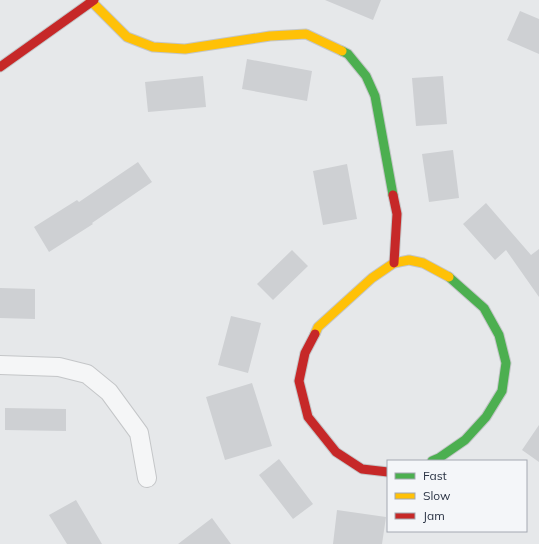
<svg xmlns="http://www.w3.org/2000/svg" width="539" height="544" viewBox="0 0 539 544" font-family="Mulish,sans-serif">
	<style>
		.building { fill: #ced0d3 }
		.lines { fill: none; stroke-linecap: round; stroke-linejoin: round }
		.street-casing { stroke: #c4c6c8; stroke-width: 20 }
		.fast-casing { stroke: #c4c6c8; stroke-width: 11 }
		.slow-casing { stroke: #c4c6c8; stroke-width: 11 }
		.jam-casing { stroke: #c4c6c8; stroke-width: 11 }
		.street { stroke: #f5f6f7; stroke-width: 18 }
		.fast { stroke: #4caf50; stroke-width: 9 }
		.slow { stroke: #ffc107; stroke-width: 9 }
		.jam { stroke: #c62828; stroke-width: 9 }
	</style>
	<rect width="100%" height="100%" fill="#e6e8ea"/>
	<!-- building -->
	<path class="building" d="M 325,0 L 381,0 L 373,20 Z
		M 520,11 L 539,19 L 539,54 L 507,40 Z
		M 247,59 L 312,71 L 307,101 L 242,89 Z
		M 203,76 L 206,107 L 148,112 L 145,82 Z
		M 443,76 L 447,124 L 416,126 L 412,78 Z
		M 453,150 L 459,198 L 429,202 L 422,154 Z
		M 138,162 L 152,182 L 92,223 L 93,224 L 49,252 L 34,227 L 77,200 L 79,202 Z
		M 347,164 L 357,219 L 323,225 L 313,171 Z
		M 486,203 L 531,255 L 539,249 L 539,297 L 506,250 L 495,260 L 463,224 Z
		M 292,250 L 308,266 L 273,300 L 257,284 Z
		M 0,288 L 35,289 L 35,319 L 0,318 Z
		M 231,316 L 261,323 L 248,373 L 218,365 Z
		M 252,383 L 272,446 L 225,460 L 206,397 Z
		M 5,408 L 66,409 L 66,431 L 5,430 Z
		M 539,425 L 539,462 L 522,450 Z
		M 279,459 L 313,504 L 293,519 L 259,475 Z
		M 76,500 L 102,544 L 67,544 L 49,515 Z
		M 337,510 L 386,517 L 382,544 L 333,544 Z
		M 212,518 L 231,544 L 178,544 Z"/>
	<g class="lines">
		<!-- street casing -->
		<g class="street-casing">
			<path id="street" d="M 0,365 L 59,367 L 87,374 L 109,392 L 139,433 L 147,478"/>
		</g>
		<!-- fast casing -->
		<g class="fast-casing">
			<path id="fast" d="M 342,51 L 348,54 L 366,76 L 375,96 L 393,195
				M 432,461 L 439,458 L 465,440 L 486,417 L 502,391 L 506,363 L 499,335 L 484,308 L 449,277"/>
		</g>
		<!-- slow casing -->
		<g class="slow-casing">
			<path id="slow" d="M 90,0 L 127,37 L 153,47 L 185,49 L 270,36 L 306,34 L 342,51
				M 315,334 L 318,327 L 372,278 L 394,263 L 409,260 L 423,263 L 449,277"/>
		</g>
		<!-- jam casing -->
		<g class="jam-casing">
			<path id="jam" d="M 0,67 L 94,0
				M 393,195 L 397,214 L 394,263
				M 315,334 L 305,353 L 299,381 L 308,417 L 336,452 L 362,469 L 388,472"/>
		</g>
		<!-- street -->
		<use href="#street" class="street"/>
		<!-- fast -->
		<use href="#fast" class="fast"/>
		<!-- slow -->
		<use href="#slow" class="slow"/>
		<!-- jam -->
		<use href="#jam" class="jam"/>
	</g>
	<!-- legend -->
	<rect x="387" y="460" width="140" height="72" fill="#f4f6f9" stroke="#a4a8b1"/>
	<rect x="395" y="473" width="20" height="6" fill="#4caf50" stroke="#a4a8b1"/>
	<text x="423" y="480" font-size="12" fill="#2b3445">Fast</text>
	<rect x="395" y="493" width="20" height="6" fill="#ffc107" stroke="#a4a8b1"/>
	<text x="423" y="500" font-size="12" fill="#2b3445">Slow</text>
	<rect x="395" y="513" width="20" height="6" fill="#c62828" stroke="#a4a8b1"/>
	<text x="423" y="520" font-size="12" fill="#2b3445">Jam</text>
</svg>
